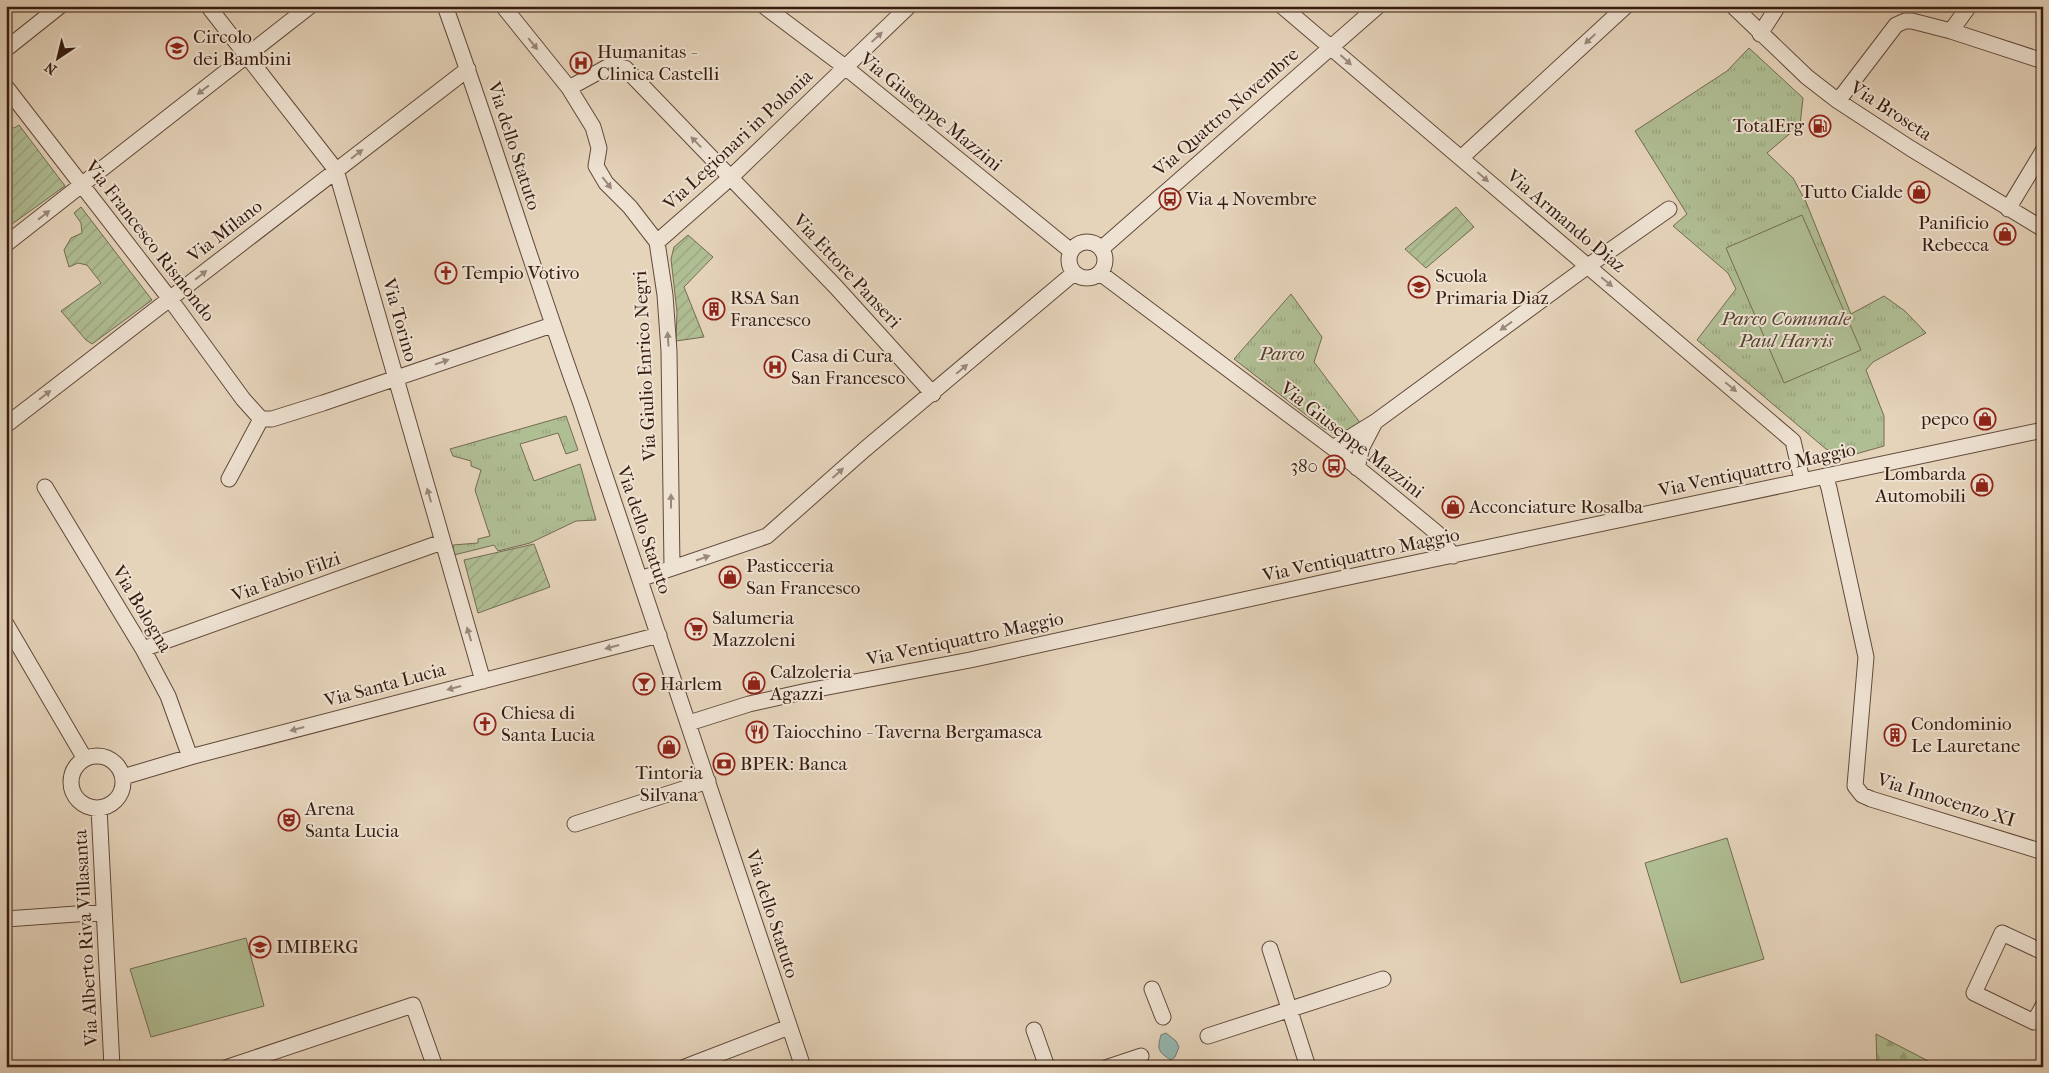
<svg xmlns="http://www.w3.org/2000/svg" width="2049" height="1073" viewBox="0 0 2049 1073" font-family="'IM FELL French Canon',serif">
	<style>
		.grass { fill: url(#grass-tufts); stroke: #736c52 }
		.forest { fill: url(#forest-firs); stroke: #736c52 }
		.garden { fill: url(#garden-furrows); stroke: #736c52 }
		.pitch { fill: #b0be94; stroke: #736c52 }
		.water { fill: #96b7b3; stroke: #707971 }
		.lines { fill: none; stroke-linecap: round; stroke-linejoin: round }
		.minor-casing { stroke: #62493a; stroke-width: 17 }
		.minor { stroke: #eee2d2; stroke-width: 15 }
		.oneway { fill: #9b887a }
		.labels { text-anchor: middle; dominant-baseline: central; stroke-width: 4; stroke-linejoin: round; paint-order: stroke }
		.poi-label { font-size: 19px; fill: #361b0f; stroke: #eee2d2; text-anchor: start }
		.street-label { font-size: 19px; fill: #361b0f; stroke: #eee2d2 }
		.park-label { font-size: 19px; font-style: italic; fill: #544430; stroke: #eee2d2 }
	</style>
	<defs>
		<pattern id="grass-tufts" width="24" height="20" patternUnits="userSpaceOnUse" patternTransform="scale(1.25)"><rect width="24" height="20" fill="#b0be94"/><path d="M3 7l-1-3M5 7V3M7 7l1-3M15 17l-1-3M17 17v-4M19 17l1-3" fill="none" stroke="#98a37e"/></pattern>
		<pattern id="forest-firs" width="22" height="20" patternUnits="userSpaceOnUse" patternTransform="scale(1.25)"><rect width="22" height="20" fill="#b0be94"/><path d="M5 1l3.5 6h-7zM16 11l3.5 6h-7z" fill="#98a37e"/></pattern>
		<pattern id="garden-furrows" width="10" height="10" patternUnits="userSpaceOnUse" patternTransform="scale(1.25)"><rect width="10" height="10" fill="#b0be94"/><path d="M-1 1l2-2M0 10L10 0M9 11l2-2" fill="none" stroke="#98a37e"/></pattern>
	</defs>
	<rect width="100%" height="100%" fill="#e5d3ba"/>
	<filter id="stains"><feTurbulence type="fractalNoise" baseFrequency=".004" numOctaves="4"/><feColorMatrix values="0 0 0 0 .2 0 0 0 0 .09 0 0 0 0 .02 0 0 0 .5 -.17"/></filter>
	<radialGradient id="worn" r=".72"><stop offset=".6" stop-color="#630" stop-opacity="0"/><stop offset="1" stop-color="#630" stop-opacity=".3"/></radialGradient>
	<!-- grass -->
	<path class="grass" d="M 1749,48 L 1803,98 L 1800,125 L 1767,153 L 1793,178 L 1806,202 L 1851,314 L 1884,296 L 1905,311 L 1926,333 L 1873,362 L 1866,370 L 1884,416 L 1884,446 L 1845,457 L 1826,449 L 1697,340 L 1736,289 L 1728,273 L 1673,226 L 1687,214 L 1635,131 L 1727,71 Z
		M 1291,294 L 1322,337 L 1314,362 L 1361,424 L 1340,437 L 1323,428 L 1234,359 Z
		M 566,416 L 578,450 L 566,454 L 558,433 L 520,444 L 534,481 L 580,464 L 596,520 L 576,521 L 530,543 L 498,551 L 494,545 L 454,555 L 453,545 L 478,543 L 478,539 L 490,536 L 475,490 L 481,470 L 471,466 L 471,461 L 453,456 L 450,449 Z"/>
	<!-- forest -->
	<path class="forest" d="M 1876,1034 L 1940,1067 L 1877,1067 Z"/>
	<!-- garden -->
	<path class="garden" d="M 6,125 L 14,128 L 19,125 L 65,186 L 12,224 L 6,213 Z
		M 81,207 L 152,300 L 92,344 L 86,340 L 61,311 L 101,283 L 87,265 L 78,263 L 69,267 L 64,250 L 71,238 L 82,233 L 81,223 L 74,213 Z
		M 1456,207 L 1474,227 L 1426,268 L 1405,249 Z
		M 688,235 L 713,257 L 684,287 L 704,337 L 676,341 L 677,312 L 671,259 L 674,247 Z
		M 534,544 L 550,587 L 478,613 L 464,560 Z"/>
	<!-- pitch -->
	<path class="pitch" d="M 1802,215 L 1861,350 L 1784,383 L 1726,248 Z
		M 1727,838 L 1764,959 L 1681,983 L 1645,863 Z
		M 246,938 L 264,1006 L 151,1037 L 130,969 Z"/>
	<!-- water -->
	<path class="water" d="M 1166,1033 L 1176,1041 L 1179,1047 L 1175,1057 L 1171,1060 C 1158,1052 1157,1049 1161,1035 Z"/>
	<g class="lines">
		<!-- minor casing -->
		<g class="minor-casing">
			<path id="minor" d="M 208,6 L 336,170 L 483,681
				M 445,6 C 493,138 533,272 581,404 L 803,1067
				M 503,6 L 569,88 L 593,127 L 599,148 L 596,166 L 606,183 L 630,207 L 657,242 L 665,295 L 669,351 L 672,567
				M 764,6 L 845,67 L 1071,251
				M 1282,6 L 1793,441 L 1802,480
				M 1733,6 L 1807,77 L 1838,101 L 1910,148 L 2043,229
				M 1951,31 L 1969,6
				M 1760,34 L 1778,6
				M 6,49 L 60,6
				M 6,87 L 170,299 L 243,399 L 261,419
				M 569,88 L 611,65 L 625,68 L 836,287 L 933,394
				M 1838,101 L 1896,25 L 1905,21 L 1912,21 L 1951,31 L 2043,61
				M 1461,158 L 1626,6
				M 2008,209 L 2043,151
				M 657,242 L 730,178 L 909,6
				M1069 260a18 18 0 1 1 36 0a18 18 0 1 1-36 0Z
				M 6,244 L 310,6
				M 1101,249 L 1378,6
				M 1100,273 L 1333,448 L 1385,490 L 1437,533 L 1453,556
				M 6,425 L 468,69
				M 1333,448 L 1375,422 L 1588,266 L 1669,209
				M 1357,468 L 1362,447 L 1375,422
				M 1825,476 L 1829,488 L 1866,657 L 1855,786 L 1862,795 L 1871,799 L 2043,852
				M 229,479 L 261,419 L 272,419 L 323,403 L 552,325
				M 45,487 L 143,649 L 168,696 L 190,757
				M 640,579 L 767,536 L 864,450 L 1074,273
				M 6,624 L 85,759
				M 143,649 L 442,542
				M 689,723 L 749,704 L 807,691 L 970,660 L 1330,581 L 2043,430
				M71 782a26 26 0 1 1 52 0a26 26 0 1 1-52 0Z
				M 123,777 L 190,757 L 659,635
				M 99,808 L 112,1067
				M 575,824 L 708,781
				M 6,919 L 104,912
				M 1270,949 L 1308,1067
				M 2043,952 L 2002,933 L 1974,993 L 2034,1022 L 2043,1006
				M 1152,989 L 1163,1017
				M 1034,1030 L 1047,1067
				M 1208,1036 L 1383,979
				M 228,1067 L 413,1005 L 435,1067
				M 685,1067 L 789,1027
				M 1108,1067 L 1141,1056"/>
		</g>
		<!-- minor -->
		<use href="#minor" class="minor"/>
	</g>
	<!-- one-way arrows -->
	<defs><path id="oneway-solid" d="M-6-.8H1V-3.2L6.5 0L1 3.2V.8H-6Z" transform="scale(1.25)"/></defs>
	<g class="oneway">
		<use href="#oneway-solid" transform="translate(877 37) rotate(-43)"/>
		<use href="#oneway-solid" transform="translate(1590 39) rotate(137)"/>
		<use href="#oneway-solid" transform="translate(533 44) rotate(51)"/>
		<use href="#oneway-solid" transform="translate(1346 60) rotate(42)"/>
		<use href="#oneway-solid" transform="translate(203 90) rotate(142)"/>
		<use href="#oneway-solid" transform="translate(696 142) rotate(-134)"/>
		<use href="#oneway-solid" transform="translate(357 154) rotate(-38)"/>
		<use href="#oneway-solid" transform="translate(1483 177) rotate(41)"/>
		<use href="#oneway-solid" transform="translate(607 183) rotate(52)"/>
		<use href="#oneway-solid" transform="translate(44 215) rotate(-38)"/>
		<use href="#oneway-solid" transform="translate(201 275) rotate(-38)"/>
		<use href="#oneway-solid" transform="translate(1607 282) rotate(40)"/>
		<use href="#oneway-solid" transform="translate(1506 326) rotate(144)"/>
		<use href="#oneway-solid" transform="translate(668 339) rotate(-94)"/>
		<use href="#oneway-solid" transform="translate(442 362) rotate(-19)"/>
		<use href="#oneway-solid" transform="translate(962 369) rotate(-40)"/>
		<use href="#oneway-solid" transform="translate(1731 387) rotate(40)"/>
		<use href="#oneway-solid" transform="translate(45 395) rotate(-38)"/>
		<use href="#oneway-solid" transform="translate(838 473) rotate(-42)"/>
		<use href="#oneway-solid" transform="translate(429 495) rotate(-106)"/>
		<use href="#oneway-solid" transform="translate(671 501) rotate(-90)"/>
		<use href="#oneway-solid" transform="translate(703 558) rotate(-19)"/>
		<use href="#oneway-solid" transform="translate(469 634) rotate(-107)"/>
		<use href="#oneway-solid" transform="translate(612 647) rotate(165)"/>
		<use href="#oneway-solid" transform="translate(454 688) rotate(165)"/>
		<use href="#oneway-solid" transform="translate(297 729) rotate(165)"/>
	</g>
	<!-- icons -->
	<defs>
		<g id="school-ring" transform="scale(1.125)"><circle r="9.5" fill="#eee2d2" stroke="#8f2418" stroke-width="1.5"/><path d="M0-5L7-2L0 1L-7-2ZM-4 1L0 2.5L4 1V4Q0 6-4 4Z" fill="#8f2418"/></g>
		<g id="hospital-ring" transform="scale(1.125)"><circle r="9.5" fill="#eee2d2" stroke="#8f2418" stroke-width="1.5"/><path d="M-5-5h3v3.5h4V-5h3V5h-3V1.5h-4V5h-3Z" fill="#8f2418"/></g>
		<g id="fuel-ring" transform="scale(1.125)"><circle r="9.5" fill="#eee2d2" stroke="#8f2418" stroke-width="1.5"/><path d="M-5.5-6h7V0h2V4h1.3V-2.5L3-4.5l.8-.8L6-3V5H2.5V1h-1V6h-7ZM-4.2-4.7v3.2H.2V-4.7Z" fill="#8f2418"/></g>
		<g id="shop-ring" transform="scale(1.125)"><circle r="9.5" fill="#eee2d2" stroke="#8f2418" stroke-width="1.5"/><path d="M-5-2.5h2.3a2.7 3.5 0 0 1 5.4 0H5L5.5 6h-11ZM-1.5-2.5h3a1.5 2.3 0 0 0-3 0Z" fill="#8f2418"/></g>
		<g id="bus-ring" transform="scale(1.125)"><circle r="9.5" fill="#eee2d2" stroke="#8f2418" stroke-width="1.5"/><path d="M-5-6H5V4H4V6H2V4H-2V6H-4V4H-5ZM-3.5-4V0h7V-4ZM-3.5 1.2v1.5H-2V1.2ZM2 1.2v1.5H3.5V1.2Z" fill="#8f2418"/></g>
		<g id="church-ring" transform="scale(1.125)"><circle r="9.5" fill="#eee2d2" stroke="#8f2418" stroke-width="1.5"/><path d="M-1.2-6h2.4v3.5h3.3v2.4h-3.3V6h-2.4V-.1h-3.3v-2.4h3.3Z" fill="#8f2418"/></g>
		<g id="building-ring" transform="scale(1.125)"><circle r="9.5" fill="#eee2d2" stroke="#8f2418" stroke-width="1.5"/><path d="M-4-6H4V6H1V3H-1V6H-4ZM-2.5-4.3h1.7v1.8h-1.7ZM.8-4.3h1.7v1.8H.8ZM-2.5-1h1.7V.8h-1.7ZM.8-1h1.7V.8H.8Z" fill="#8f2418"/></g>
		<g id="supermarket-ring" transform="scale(1.125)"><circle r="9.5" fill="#eee2d2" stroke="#8f2418" stroke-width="1.5"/><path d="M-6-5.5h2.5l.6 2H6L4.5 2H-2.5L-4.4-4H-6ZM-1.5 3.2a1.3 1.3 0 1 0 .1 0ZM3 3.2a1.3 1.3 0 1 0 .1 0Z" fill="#8f2418"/></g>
		<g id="bar-ring" transform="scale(1.125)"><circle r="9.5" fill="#eee2d2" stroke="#8f2418" stroke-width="1.5"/><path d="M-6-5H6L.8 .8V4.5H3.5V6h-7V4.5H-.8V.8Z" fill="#8f2418"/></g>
		<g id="restaurant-ring" transform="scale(1.125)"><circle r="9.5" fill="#eee2d2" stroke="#8f2418" stroke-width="1.5"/><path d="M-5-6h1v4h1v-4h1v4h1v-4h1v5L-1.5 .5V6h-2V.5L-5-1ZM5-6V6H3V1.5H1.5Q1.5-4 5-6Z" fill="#8f2418"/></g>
		<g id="bank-ring" transform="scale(1.125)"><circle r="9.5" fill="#eee2d2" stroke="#8f2418" stroke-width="1.5"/><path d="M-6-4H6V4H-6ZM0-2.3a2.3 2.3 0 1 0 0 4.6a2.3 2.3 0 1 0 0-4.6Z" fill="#8f2418"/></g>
		<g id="theatre-ring" transform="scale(1.125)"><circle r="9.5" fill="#eee2d2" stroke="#8f2418" stroke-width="1.5"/><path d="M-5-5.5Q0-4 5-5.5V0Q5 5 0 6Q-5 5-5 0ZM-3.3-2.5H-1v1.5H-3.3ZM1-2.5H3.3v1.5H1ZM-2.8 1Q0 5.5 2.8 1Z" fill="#8f2418"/></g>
	</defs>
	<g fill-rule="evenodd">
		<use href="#school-ring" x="177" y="48"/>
		<use href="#hospital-ring" x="581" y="63"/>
		<use href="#fuel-ring" x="1820" y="126"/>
		<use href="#shop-ring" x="1919" y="192"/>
		<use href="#bus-ring" x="1170" y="199"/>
		<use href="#shop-ring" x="2005" y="234"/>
		<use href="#church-ring" x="446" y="273"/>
		<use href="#school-ring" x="1419" y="287"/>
		<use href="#building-ring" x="714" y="309"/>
		<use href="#hospital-ring" x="775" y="367"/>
		<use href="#shop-ring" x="1985" y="419"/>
		<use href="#bus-ring" x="1334" y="466"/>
		<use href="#shop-ring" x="1982" y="485"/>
		<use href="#shop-ring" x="1453" y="507"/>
		<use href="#shop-ring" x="730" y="577"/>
		<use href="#supermarket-ring" x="696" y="629"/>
		<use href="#shop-ring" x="754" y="683"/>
		<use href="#bar-ring" x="644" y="684"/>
		<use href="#church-ring" x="485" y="724"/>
		<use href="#restaurant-ring" x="757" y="732"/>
		<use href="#building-ring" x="1895" y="735"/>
		<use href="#shop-ring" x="669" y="747"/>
		<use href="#bank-ring" x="724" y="764"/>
		<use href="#theatre-ring" x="289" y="820"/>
		<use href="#school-ring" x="260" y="947"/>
	</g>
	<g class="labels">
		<!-- poi labels -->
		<g class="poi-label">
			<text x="193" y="37">Circolo<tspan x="193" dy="22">dei Bambini</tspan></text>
			<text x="597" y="52">Humanitas -<tspan x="597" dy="22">Clinica Castelli</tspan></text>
			<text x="1804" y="126" text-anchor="end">TotalErg</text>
			<text x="1903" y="192" text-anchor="end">Tutto Cialde</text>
			<text x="1186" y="199">Via 4 Novembre</text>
			<text x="1989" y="223" text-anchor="end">Panificio<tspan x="1989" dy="22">Rebecca</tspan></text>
			<text x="462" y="273">Tempio Votivo</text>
			<text x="1435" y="276">Scuola<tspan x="1435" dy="22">Primaria Diaz</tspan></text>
			<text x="730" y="298">RSA San<tspan x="730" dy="22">Francesco</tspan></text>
			<text x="791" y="356">Casa di Cura<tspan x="791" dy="22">San Francesco</tspan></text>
			<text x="1969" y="419" text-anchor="end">pepco</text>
			<text x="1318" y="466" text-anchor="end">380</text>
			<text x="1966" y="474" text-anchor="end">Lombarda<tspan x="1966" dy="22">Automobili</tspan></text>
			<text x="1469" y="507">Acconciature Rosalba</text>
			<text x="746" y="566">Pasticceria<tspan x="746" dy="22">San Francesco</tspan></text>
			<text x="712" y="618">Salumeria<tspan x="712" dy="22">Mazzoleni</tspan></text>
			<text x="770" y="672">Calzoleria<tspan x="770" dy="22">Agazzi</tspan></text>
			<text x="660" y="684">Harlem</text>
			<text x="501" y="713">Chiesa di<tspan x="501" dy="22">Santa Lucia</tspan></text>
			<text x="1911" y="724">Condominio<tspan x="1911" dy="22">Le Lauretane</tspan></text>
			<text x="773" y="732">Taiocchino - Taverna Bergamasca</text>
			<text x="740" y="764">BPER: Banca</text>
			<text x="669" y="773" text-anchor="middle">Tintoria<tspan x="669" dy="22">Silvana</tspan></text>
			<text x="305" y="809">Arena<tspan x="305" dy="22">Santa Lucia</tspan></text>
			<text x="276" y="947">IMIBERG</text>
		</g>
		<!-- street labels -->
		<g class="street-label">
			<text transform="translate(1891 111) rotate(33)">Via Broseta</text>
			<text transform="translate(931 112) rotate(39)">Via Giuseppe Mazzini</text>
			<text transform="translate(1226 112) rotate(-41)">Via Quattro Novembre</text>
			<text transform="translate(738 140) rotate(-43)">Via Legionari in Polonia</text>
			<text transform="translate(514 146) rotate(72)">Via dello Statuto</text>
			<text transform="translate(1566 221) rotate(40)">Via Armando Diaz</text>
			<text transform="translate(225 231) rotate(-38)">Via Milano</text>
			<text transform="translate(150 241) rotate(52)">Via Francesco Rismondo</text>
			<text transform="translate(847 271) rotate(47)">Via Ettore Panseri</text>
			<text transform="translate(400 320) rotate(74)">Via Torino</text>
			<text transform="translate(645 366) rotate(-93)">Via Giulio Enrico Negri</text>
			<text transform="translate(1352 440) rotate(38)">Via Giuseppe Mazzini</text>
			<text transform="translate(1757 470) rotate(-12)">Via Ventiquattro Maggio</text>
			<text transform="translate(644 530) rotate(71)">Via dello Statuto</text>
			<text transform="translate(1361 555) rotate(-12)">Via Ventiquattro Maggio</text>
			<text transform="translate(286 577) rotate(-20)">Via Fabio Filzi</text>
			<text transform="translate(142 609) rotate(59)">Via Bologna</text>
			<text transform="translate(965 639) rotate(-12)">Via Ventiquattro Maggio</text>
			<text transform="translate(385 685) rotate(-15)">Via Santa Lucia</text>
			<text transform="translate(1946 800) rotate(17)">Via Innocenzo XI</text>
			<text transform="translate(772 914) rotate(72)">Via dello Statuto</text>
			<text transform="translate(86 938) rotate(-93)">Via Alberto Riva Villasanta</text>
		</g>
		<!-- park labels -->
		<g class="park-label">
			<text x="1786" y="319">Parco Comunale<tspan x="1786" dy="22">Paul Harris</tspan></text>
			<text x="1282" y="354">Parco</text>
		</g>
	</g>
	<!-- margin -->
	<rect width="2049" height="1073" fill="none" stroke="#e5d3ba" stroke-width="25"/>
	<rect x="8" y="8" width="2034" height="1058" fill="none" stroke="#361b0f" stroke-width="2.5"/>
	<rect x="12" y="12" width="2024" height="1048" fill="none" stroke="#361b0f"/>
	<!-- north arrow -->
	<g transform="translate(58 58) rotate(215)" stroke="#eee2d2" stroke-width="4" paint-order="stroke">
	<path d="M0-4L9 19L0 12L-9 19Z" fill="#361b0f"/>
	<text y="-8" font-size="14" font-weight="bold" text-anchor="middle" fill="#361b0f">N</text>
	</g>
	<rect width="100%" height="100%" filter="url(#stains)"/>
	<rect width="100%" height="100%" fill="url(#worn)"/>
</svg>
